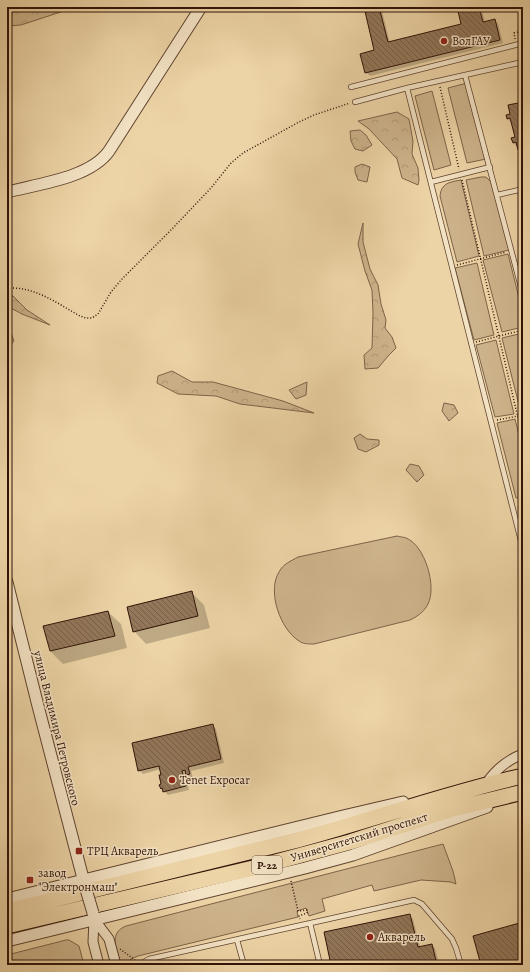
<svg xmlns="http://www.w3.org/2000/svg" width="530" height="972" viewBox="0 0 530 972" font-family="Alegreya,serif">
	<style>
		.grass { fill: #cdb38b; stroke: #7e6349 }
		.forest { fill: url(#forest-crowns); stroke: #7e6349 }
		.shadow { fill: #0003 }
		.building { fill: url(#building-back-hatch); stroke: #301307 }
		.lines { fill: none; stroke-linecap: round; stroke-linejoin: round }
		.service-casing { stroke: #5f432f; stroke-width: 6 }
		.minor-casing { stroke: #5f432f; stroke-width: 11 }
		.tertiary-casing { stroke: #5f432f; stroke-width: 13 }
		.trunk-casing { stroke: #301307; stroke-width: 17 }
		.path { stroke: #301307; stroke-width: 1.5; stroke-dasharray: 1 2; stroke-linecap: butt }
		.service { stroke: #f3e3c5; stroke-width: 4.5 }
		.minor { stroke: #f3e3c5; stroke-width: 9 }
		.tertiary { stroke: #f3e3c5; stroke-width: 11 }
		.trunk { stroke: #edd4a6; stroke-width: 15 }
		.tertiary-bridge-casing { stroke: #5f432f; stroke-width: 13; stroke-linecap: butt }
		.tertiary-bridge { stroke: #f3e3c5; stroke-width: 11 }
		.poi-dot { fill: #8f2418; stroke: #f3e3c5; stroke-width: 1.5 }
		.labels { text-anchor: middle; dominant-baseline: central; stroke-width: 3; stroke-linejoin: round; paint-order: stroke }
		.shield { fill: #f3e3c5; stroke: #6a5140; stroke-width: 1 }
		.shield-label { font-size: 11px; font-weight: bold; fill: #301307 }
		.poi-label { font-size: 12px; fill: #301307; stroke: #f3e3c5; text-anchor: start }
		.street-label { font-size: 12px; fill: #301307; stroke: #f3e3c5 }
	</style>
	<defs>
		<pattern id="forest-crowns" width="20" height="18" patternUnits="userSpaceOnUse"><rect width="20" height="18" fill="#cdb38b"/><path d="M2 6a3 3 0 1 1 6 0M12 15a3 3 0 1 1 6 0" fill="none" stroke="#b09976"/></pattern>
		<pattern id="building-back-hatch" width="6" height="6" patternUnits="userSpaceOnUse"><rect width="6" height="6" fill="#92775a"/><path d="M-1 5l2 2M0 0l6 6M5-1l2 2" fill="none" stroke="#786048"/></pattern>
	</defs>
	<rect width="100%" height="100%" fill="#edd4a6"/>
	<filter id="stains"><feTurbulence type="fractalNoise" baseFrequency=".005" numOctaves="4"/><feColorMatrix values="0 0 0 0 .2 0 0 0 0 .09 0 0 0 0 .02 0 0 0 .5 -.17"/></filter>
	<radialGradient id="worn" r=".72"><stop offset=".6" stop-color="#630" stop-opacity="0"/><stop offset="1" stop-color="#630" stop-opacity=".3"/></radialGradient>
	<!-- grass -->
	<path class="grass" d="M 467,83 L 486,159 L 467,163 L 448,88 Z
		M 432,91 L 451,165 L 434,170 L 415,96 Z
		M 481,177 L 486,177 L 493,184 L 509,250 L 484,256 L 466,180 Z
		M 461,180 L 479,256 L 457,262 L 440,196 C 441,183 450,182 461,180 Z
		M 508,254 L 523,314 L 523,327 L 502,332 L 483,260 Z
		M 477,263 L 494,335 L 474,340 L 455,268 Z
		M 523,333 L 523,413 L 521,413 L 502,338 Z
		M 496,340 L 514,414 L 495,417 L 476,345 Z
		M 515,419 L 523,451 L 523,497 L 516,498 L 497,423 Z
		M 523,505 L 523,529 L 518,507 Z
		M 397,536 C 400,537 404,537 406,538 C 425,545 437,587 428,604 C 424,612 418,616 410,620 L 314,644 C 308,644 303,644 299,641 C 280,629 267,591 279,572 C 283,564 291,561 298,557 Z
		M 443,844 L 453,871 L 456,884 L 451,882 L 421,880 L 374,891 L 372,885 L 322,899 L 325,911 L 309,916 L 306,908 L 297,911 L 298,917 L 138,956 L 131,959 L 128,965 L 121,965 C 117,950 108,933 126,926 Z
		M 66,940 L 69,940 L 79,946 L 84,965 L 7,965 L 7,955 Z"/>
	<!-- forest -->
	<path class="forest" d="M 7,7 L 76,7 L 21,25 L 7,26 Z
		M 397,112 L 409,119 L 413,141 L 412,154 L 418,168 L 419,180 L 418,185 L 402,178 L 397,159 L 369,129 L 358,121 Z
		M 360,130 L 366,135 L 372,145 L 363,151 L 355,149 L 351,141 L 350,131 Z
		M 362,164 L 370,167 L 367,182 L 358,180 L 355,172 L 355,167 Z
		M 363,223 L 363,242 L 370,269 L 378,285 L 381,304 L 386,320 L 385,328 L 392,337 L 396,348 L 389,355 L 378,368 L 365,369 L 364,355 L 372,348 L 373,313 L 372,290 L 365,271 L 358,244 Z
		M 7,295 L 13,296 L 27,310 L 50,325 L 22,314 L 7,306 Z
		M 11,333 L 14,341 L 7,349 L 7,335 Z
		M 172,371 L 192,382 L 213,382 L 283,401 L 314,413 L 240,404 L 216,396 L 178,394 L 157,383 L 158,376 Z
		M 307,382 L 306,395 L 296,399 L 289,390 Z
		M 444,403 L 454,405 L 458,413 L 449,421 L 442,411 Z
		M 360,434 L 367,439 L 379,440 L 379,445 L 366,452 L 358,449 L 354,438 Z
		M 410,464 L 419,466 L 424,475 L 417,482 L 406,470 Z"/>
	<!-- shadow -->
	<path class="shadow" d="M 365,7 L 381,7 L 390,43 L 462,25 L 458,7 L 481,7 L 485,22 L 494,20 L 498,23 L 503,43 L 370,76 L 366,72 L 375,51 Z
		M 523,103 L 523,154 L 513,142 L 516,138 L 513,124 L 508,119 L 507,115 L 511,114 Z
		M 191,592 L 204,605 L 210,628 L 146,644 L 134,631 Z
		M 108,612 L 121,624 L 127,648 L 63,664 L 50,651 Z
		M 212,725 L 216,729 L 224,763 L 191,771 L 193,778 L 191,778 L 185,772 L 189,790 L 168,795 L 161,788 L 163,785 L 161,769 L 143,774 L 139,770 Z
		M 409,915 L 413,919 L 420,947 L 431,945 L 435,948 L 439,964 L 332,965 Z"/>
	<!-- building -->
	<path class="building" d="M 364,7 L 379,7 L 388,42 L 461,24 L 457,7 L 479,7 L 483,22 L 495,19 L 500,40 L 365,73 L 360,54 L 374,50 Z
		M 523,102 L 523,149 L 518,150 L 516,142 L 513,143 L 511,138 L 515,137 L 510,118 L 507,119 L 506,115 L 510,114 L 508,105 Z
		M 192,591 L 198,616 L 133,632 L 127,607 Z
		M 108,611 L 115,636 L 50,651 L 43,626 Z
		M 213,724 L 221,759 L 188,767 L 190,774 L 186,775 L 185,770 L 182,771 L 186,786 L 163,792 L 162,788 L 161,789 L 159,785 L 161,784 L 159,775 L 161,775 L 159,766 L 138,771 L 132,743 Z
		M 410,914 L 418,947 L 432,944 L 436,961 L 429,963 L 429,965 L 331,965 L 324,932 Z
		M 523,922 L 523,965 L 481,965 L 473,936 Z"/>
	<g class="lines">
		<!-- service casing -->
		<g class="service-casing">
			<path id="service" d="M 465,75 L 523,295
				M 351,87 L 523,43
				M 407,88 L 523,549
				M 355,102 L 407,88 L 523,62
				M 431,182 L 490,167
				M 497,195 L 523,189
				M 310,923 L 320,965
				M 237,940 L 244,965
				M 139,965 L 149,959 L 414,900 L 422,904 L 452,939 L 456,948 L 461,965"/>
		</g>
		<!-- minor casing -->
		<g class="minor-casing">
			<path id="minor" d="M 486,784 C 495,770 507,760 523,754
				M 94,919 L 109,939 L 116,965
				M 94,919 L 93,942 L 99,965"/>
		</g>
		<!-- tertiary casing -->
		<g class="tertiary-casing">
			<path id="tertiary" d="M 7,192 C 38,184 90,178 109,151 L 201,7
				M 7,582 L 38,706 L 85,886
				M 7,899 L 343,816 L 403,802
				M 7,941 L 305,868 L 353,855 L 487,807"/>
		</g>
		<!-- trunk casing -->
		<g class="trunk-casing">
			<path id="trunk" d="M 7,911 L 298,840 C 373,820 447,793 523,776
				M 7,926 L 253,868 L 350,842 L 449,810 L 523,792"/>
		</g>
		<!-- path -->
		<path class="path" d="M 515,39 L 514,33 L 523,31
			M 440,87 L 459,169
			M 462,180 L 523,439
			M 457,265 L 506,252
			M 7,288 C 12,288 18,288 23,289 C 44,293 62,306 80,316 L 86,318 L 92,318 L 98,314 L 111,292 L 121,280 L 172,229 L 211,188 L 231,163 L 243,153 L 299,122 L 314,115 L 350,103
			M 476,342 L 523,330
			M 497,420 L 523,415
			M 291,881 L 298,911 L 307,910 L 307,913 L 299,916 L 300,919
			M 120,949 L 135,960"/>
		<!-- service -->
		<use href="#service" class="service"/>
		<!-- minor -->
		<use href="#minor" class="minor"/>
		<!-- tertiary -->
		<use href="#tertiary" class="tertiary"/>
		<!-- trunk -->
		<use href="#trunk" class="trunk"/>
		<!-- tertiary-bridge casing -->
		<g class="tertiary-bridge-casing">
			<path id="tertiary-bridge" d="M 85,886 L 93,913"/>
		</g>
		<!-- tertiary-bridge -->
		<use href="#tertiary-bridge" class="tertiary-bridge"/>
	</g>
	<!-- markers -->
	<g class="poi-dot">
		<circle cx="444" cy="41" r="4"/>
		<circle cx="172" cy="780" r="4"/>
		<rect x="75" y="847" width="8" height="8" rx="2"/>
		<rect x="26" y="876" width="8" height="8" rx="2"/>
		<circle cx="370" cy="937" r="4"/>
	</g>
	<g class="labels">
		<!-- shield labels -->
		<rect class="shield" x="252" y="856" width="30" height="18" rx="3"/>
		<g class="shield-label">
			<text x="267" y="865">Р-22</text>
		</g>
		<!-- poi labels -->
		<g class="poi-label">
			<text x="452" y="41">ВолГАУ</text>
			<text x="180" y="780">Tenet Expocar</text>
			<text x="87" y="851">ТРЦ Акварель</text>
			<text x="38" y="873">завод<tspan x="38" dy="14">"Электронмаш"</tspan></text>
			<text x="378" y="937">Акварель</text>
		</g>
		<!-- street labels -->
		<g class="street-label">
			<text transform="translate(57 728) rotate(76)">улица Владимира Петровского</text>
			<text transform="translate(359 837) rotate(-17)">Университетский проспект</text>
		</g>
	</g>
	<!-- margin -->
	<rect width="530" height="972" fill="none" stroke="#edd4a6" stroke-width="24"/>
	<rect x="8" y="8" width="514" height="956" fill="none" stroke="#301307" stroke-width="2"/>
	<rect x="12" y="12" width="506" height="948" fill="none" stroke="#301307"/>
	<rect width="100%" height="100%" filter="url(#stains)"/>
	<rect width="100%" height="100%" fill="url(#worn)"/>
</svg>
